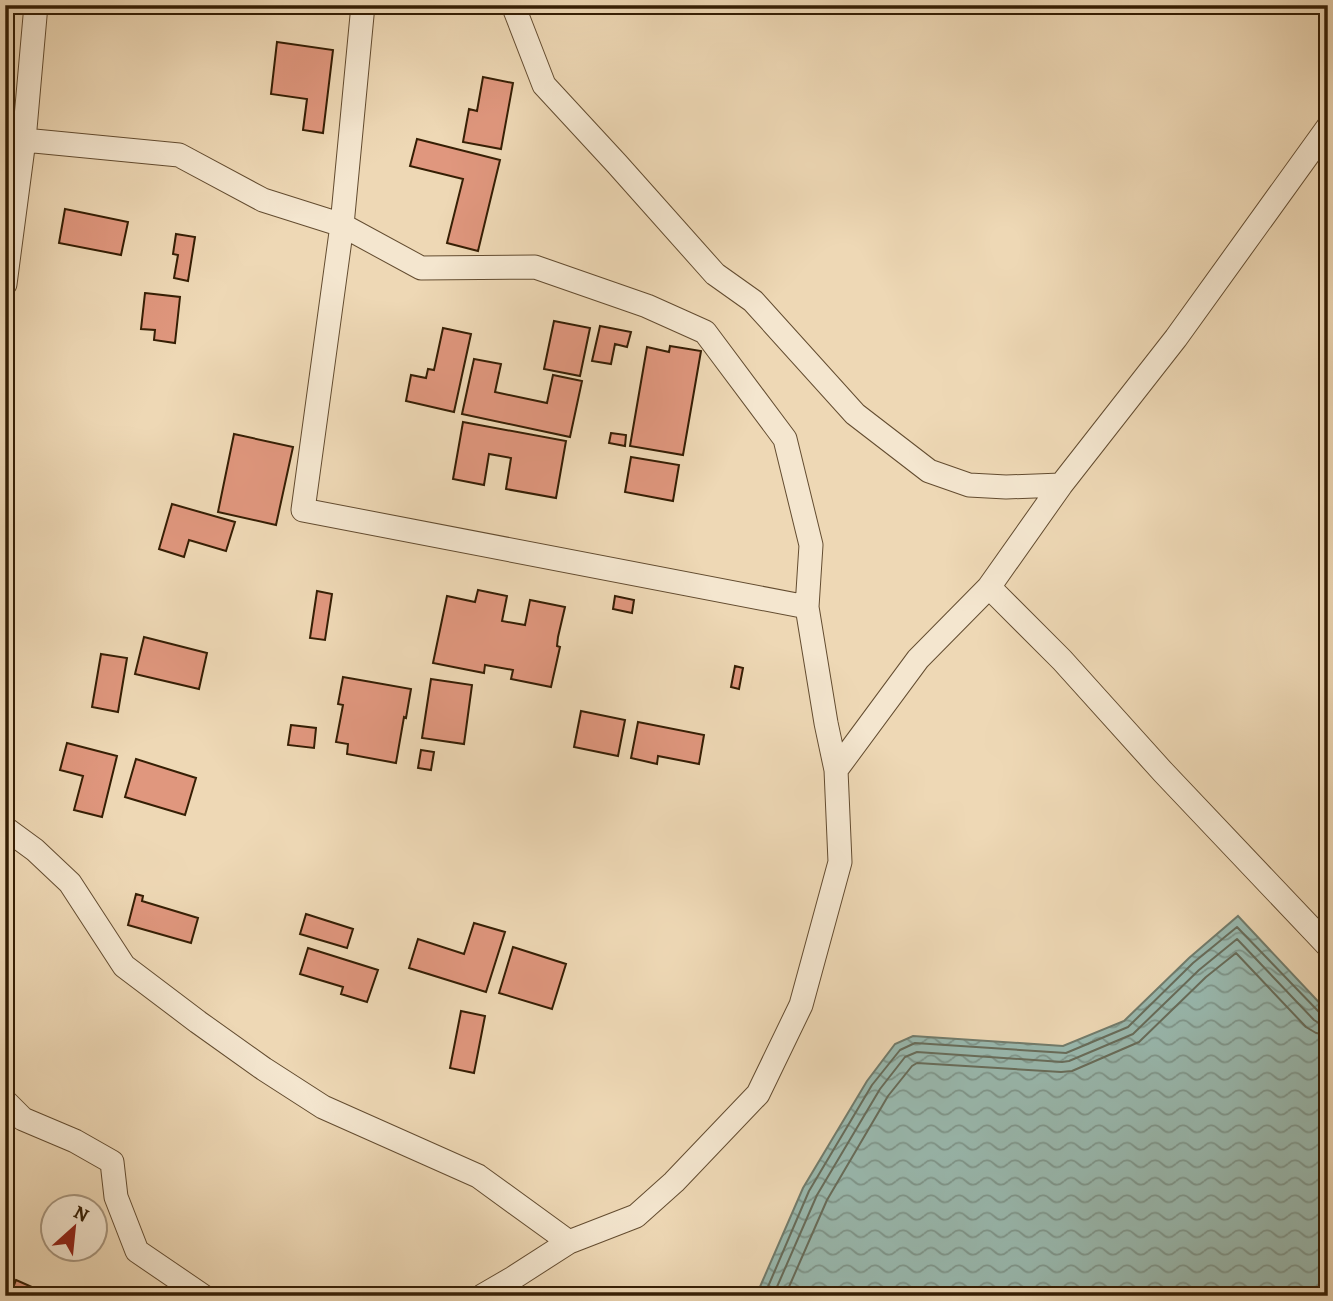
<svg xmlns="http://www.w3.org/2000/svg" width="1333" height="1301" viewBox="0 0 1333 1301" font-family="Alegreya,serif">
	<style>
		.water { fill: url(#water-waves); stroke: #717b6b; stroke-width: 2 }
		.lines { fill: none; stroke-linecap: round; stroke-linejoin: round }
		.shore { stroke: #676c5a; stroke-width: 2 }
		.building { fill: #e0977e; stroke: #351e04; stroke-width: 2 }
		.minor-casing { stroke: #634c30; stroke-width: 25 }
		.minor { stroke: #f4e6cf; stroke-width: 23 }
	</style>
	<defs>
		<pattern id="water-waves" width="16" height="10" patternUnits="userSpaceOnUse" patternTransform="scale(1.75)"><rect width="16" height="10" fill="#99b9af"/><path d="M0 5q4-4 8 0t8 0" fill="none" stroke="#7e968c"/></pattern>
	</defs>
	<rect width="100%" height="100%" fill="#eed8b5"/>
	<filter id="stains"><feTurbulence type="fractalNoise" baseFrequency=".00286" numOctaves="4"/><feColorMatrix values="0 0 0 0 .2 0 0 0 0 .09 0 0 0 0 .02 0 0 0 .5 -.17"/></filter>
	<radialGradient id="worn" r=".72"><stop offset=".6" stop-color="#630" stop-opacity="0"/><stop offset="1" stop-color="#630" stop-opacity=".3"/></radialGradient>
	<!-- water -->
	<path class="water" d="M 1238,916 L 1328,1012 L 1328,1296 L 756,1296 L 803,1188 L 867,1081 L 895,1044 L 913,1036 L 1063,1046 L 1124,1021 L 1189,958 Z"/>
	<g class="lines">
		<!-- shore -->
		<path class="shore" d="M 764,1296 L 809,1191 L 872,1085 L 900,1050 L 915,1043 L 1066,1053 L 1128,1027 L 1193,963 L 1237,927 L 1320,1013 L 1328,1016
			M 773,1296 L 817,1195 L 880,1089 L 905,1057 L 917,1052 L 1062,1062 L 1069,1061 L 1133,1034 L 1199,970 L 1237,939 L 1314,1020 L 1320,1024 L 1328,1025
			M 785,1296 L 827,1200 L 888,1096 L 912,1066 L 917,1063 L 1061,1072 L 1072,1071 L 1139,1042 L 1206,977 L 1236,953 L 1306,1027 L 1316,1033 L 1328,1035"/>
	</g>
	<!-- building -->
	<path class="building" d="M 277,42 L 333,50 L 323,133 L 303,130 L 307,99 L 271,94 Z
		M 483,77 L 513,83 L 501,149 L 463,142 L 469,109 L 477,111 Z
		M 417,139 L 500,160 L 478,251 L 447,243 L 463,179 L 410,166 Z
		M 65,209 L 128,222 L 121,255 L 59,243 Z
		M 176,234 L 195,237 L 188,281 L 174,278 L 178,255 L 173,254 Z
		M 145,293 L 180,297 L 175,343 L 154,340 L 155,330 L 141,329 Z
		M 554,321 L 590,328 L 580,376 L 544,369 Z
		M 600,326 L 631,332 L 627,347 L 615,344 L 611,364 L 592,361 Z
		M 443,328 L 471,334 L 454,412 L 406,401 L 411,375 L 426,378 L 428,369 L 434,370 Z
		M 670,346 L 701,351 L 683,455 L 630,446 L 647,347 L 669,352 Z
		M 474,359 L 501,364 L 495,392 L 547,403 L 553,375 L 582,381 L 570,437 L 462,414 Z
		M 463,422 L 566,441 L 556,498 L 506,489 L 511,458 L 489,454 L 484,485 L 453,479 Z
		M 611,433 L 626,435 L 625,446 L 609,443 Z
		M 234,434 L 293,447 L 276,525 L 218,512 Z
		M 631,457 L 679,465 L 673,501 L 625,492 Z
		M 172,504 L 235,522 L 226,551 L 189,540 L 184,557 L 159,549 Z
		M 478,590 L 507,596 L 502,621 L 525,625 L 530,600 L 565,607 L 558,637 L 557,646 L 560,647 L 551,687 L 511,679 L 513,670 L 485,665 L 484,673 L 433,663 L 447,596 L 475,602 Z
		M 317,591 L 332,594 L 325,640 L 310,638 Z
		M 615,596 L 634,600 L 632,613 L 613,609 Z
		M 144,637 L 207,653 L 199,689 L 135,674 Z
		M 101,654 L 127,658 L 118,712 L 92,707 Z
		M 735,666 L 743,668 L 739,689 L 731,687 Z
		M 343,677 L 411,689 L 406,718 L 404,717 L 396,763 L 347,754 L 348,744 L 336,742 L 343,705 L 338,704 Z
		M 431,679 L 472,685 L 464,744 L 422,738 Z
		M 581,711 L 625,720 L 618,756 L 574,747 Z
		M 638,722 L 704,735 L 699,764 L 658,756 L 657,764 L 631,758 Z
		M 291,725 L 316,728 L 314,748 L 288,745 Z
		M 67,743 L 117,756 L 102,817 L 74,810 L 83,776 L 60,770 Z
		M 421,750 L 434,752 L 431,770 L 418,768 Z
		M 136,759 L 196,778 L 185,815 L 125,797 Z
		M 136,894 L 143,896 L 142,901 L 198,918 L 191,943 L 128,925 Z
		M 306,914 L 353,929 L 347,948 L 300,934 Z
		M 474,923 L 505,932 L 486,992 L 409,968 L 418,939 L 464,954 Z
		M 513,947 L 566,964 L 552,1009 L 499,993 Z
		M 308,948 L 378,970 L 367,1002 L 341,994 L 343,987 L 300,974 Z
		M 461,1011 L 485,1016 L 474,1073 L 450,1068 Z
		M 16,1280 L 32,1287 L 28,1296 L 10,1296 Z"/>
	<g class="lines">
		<!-- minor casing -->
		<g class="minor-casing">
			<path id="minor" d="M 363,5 L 342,225 L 303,510 L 807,607
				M 513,5 L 544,85 L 617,164 L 715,274 L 753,301 L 855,414 L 929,471 L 969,485 L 1006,487 L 1061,485
				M 1328,127 L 1176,338 L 1061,485 L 989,587 L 1062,660 L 1163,772 L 1328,946
				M 5,140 L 24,140 L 179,155 L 263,200 L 342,225 L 421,268 L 535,267 L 647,306 L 705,332 L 785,439 L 811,545 L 807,607 L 826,723 L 836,770 L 840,862 L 801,1005 L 758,1094 L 674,1182 L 636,1216 L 569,1242 L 513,1278 L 482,1296
				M 5,284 L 24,140 L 36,5
				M 836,770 L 918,659 L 989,587
				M 5,828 L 35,850 L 70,883 L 124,966 L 198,1022 L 264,1069 L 323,1107 L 478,1176 L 569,1242
				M 5,1101 L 23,1119 L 75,1141 L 112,1162 L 116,1197 L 137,1251 L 203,1296"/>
		</g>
		<!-- minor -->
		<use href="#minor" class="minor"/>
	</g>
	<!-- margin -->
	<rect width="1333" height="1301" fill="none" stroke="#eed8b5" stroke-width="28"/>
	<rect x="7" y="7" width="1319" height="1287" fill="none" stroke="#351e04" stroke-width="3.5"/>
	<rect x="14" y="14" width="1305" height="1273" fill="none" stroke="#351e04" stroke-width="2"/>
	<!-- north arrow -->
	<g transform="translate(74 1228) rotate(27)"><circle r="33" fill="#f4e6cf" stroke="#a8967e" stroke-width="2"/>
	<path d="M0-5L12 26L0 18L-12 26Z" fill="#8f2418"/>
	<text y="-10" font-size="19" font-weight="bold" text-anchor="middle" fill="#351e04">N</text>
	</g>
	<rect width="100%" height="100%" filter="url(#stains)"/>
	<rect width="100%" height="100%" fill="url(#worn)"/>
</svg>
